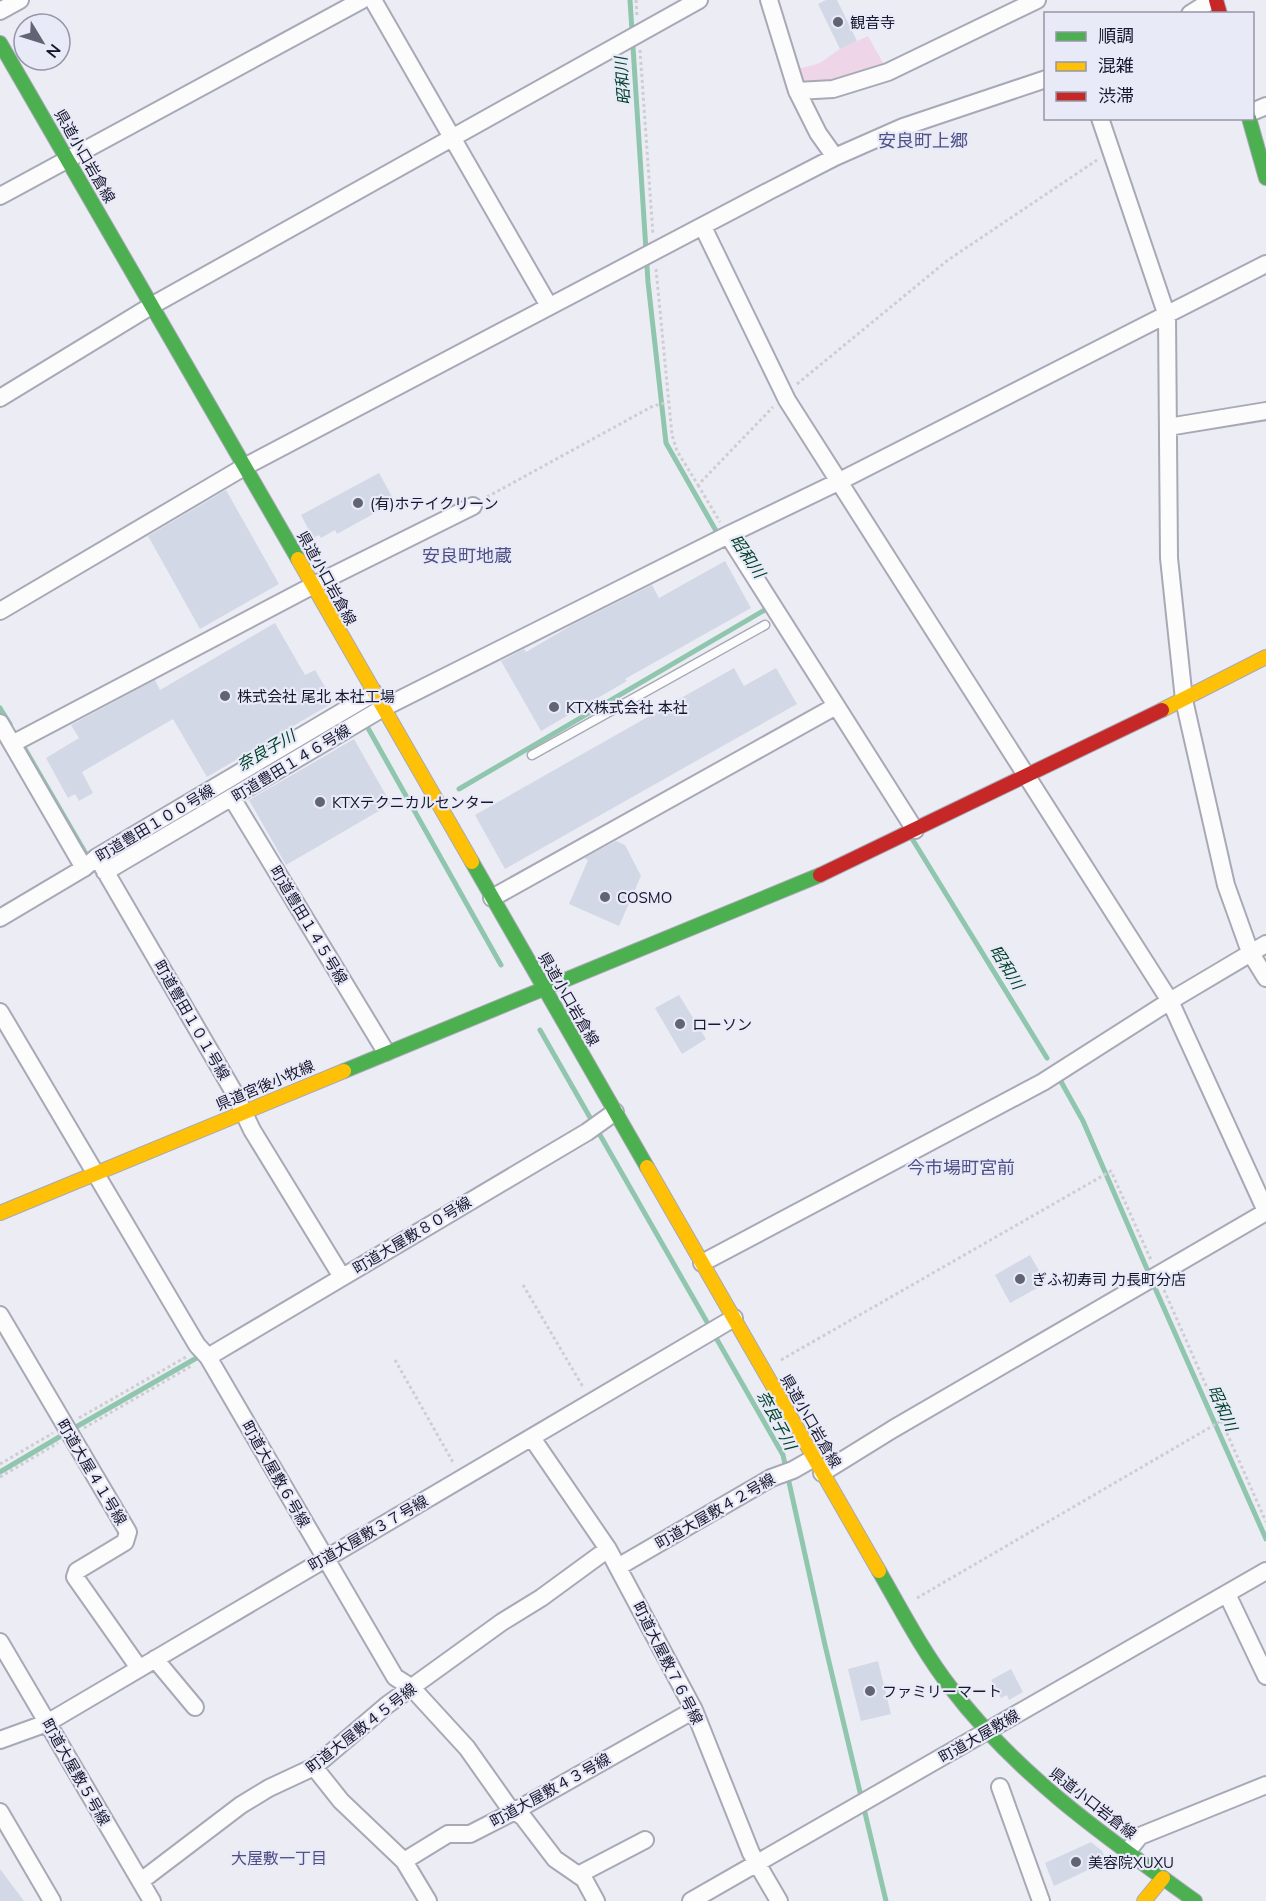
<svg xmlns="http://www.w3.org/2000/svg" width="1266" height="1901" viewBox="0 0 1266 1901" font-family="Mulish,'Noto Sans JP',sans-serif">
	<style>
		.green { fill: #eed5e8 }
		.lines { fill: none; stroke-linecap: round; stroke-linejoin: round }
		.stream { stroke: #90c6ad; stroke-width: 5 }
		.building { fill: #d2d8e6 }
		.lane-casing { stroke: #a8a9b6; stroke-width: 11 }
		.street-casing { stroke: #a8a9b6; stroke-width: 20 }
		.fast-casing { stroke: #a8a9b6; stroke-width: 16 }
		.slow-casing { stroke: #a8a9b6; stroke-width: 16 }
		.jam-casing { stroke: #a8a9b6; stroke-width: 16 }
		.path { stroke: #ceced2; stroke-width: 3; stroke-dasharray: 3 3; stroke-linecap: butt }
		.lane { stroke: #fcfcfd; stroke-width: 8 }
		.street { stroke: #fcfcfd; stroke-width: 16 }
		.fast { stroke: #4caf50; stroke-width: 14 }
		.slow { stroke: #ffc107; stroke-width: 14 }
		.jam { stroke: #c62828; stroke-width: 14 }
		.poi-dot { fill: #626374; stroke: #e9eaf7; stroke-width: 2 }
		.labels { text-anchor: middle; dominant-baseline: central; stroke-width: 4.5; stroke-linejoin: round; paint-order: stroke }
		.poi-label { font-size: 15px; fill: #17182f; stroke: #e9eaf7; text-anchor: start }
		.street-label { font-size: 15px; fill: #17182f; stroke: #e9eaf7 }
		.water-label { font-size: 16px; font-style: italic; fill: #00432a; stroke: #e9eaf7 }
		.neighbourhood-label { font-size: 16px; fill: #4f5186; stroke: #e9eaf7 }
		.quarter-label { font-size: 18px; fill: #4f5186; stroke: #e9eaf7 }
	</style>
	<rect width="100%" height="100%" fill="#ecedf4"/>
	<!-- green -->
	<path class="green" d="M 868,36 L 888,72 L 797,91 L 791,71 L 820,63 L 840,49 Z"/>
	<g class="lines">
		<!-- stream -->
		<path class="stream" d="M 630,0 L 648,282 L 666,443 L 719,536
			M 0,708 L 10,724
			M 364,721 L 501,965
			M 21,742 L 89,859
			M 300,746 L 349,717
			M 459,789 L 768,608
			M 202,804 L 233,786
			M 911,837 L 1047,1058
			M 540,1030 L 783,1455 L 825,1645 L 886,1901
			M 1059,1078 L 1083,1121 L 1147,1269
			M 1155,1288 L 1266,1539
			M 76,1427 L 200,1356
			M 0,1472 L 66,1433"/>
	</g>
	<!-- building -->
	<path class="building" d="M 826,0 L 837,0 L 857,41 L 840,49 L 818,4 Z
		M 379,473 L 395,502 L 337,534 L 335,530 L 321,538 L 319,535 L 313,538 L 301,515 Z
		M 226,490 L 279,584 L 200,629 L 148,536 Z
		M 725,561 L 751,608 L 625,679 L 627,681 L 541,731 L 501,661 L 524,649 L 526,652 L 572,625 L 652,585 L 659,598 Z
		M 275,623 L 305,675 L 315,670 L 334,702 L 207,777 L 173,719 L 82,772 L 93,793 L 79,801 L 75,794 L 68,798 L 46,758 L 79,738 L 71,725 L 155,680 L 160,690 Z
		M 734,668 L 744,686 L 776,668 L 797,704 L 505,869 L 475,815 Z
		M 354,739 L 391,804 L 286,865 L 249,800 Z
		M 616,841 L 625,845 L 641,876 L 619,926 L 569,904 L 588,860 L 584,858 Z
		M 679,995 L 706,1039 L 682,1054 L 655,1008 Z
		M 1030,1255 L 1046,1283 L 1010,1303 L 995,1275 Z
		M 878,1661 L 891,1714 L 861,1721 L 848,1669 Z
		M 1011,1669 L 1023,1692 L 1009,1700 L 1007,1695 L 1001,1698 L 991,1680 Z
		M 1091,1842 L 1102,1851 L 1107,1861 L 1054,1886 L 1045,1863 Z
		M 0,1869 L 24,1901 L 0,1901 Z"/>
	<g class="lines">
		<!-- lane casing -->
		<g class="lane-casing">
			<path id="lane" d="M 532,755 L 765,625"/>
		</g>
		<!-- street casing -->
		<g class="street-casing">
			<path id="street" d="M 373,0 L 549,306
				M 769,0 L 797,91 L 818,133 L 835,157
				M 0,11 L 20,0
				M 1190,14 L 1212,0
				M 797,91 L 833,89 L 888,72 L 1037,0
				M 1252,112 L 1266,106
				M 1100,118 L 1167,316 L 1169,558 L 1184,700 L 1226,885 L 1250,952 L 1266,978
				M 0,196 L 362,0
				M 703,227 L 787,400 L 1170,1001 L 1266,1211
				M 0,398 L 151,306 L 699,0
				M 1168,427 L 1266,411
				M 728,535 L 915,830
				M 0,611 L 244,467 L 769,191 L 835,157 L 903,127 L 1046,79
				M 0,723 L 84,868
				M 12,744 L 312,586 L 473,506
				M 232,798 L 386,1052
				M 97,857 L 235,1094 L 252,1130 L 342,1277
				M 105,872 L 383,708 L 728,535 L 838,482 L 1266,264
				M 492,898 L 836,706
				M 0,918 L 84,868 L 97,857 L 374,693
				M 0,1012 L 197,1345 L 208,1357 L 395,1677 L 412,1688 L 467,1748 L 508,1806 L 523,1817 L 555,1859 L 584,1879 L 596,1901
				M 702,1263 L 1043,1082 L 1170,1001 L 1266,944
				M 0,1315 L 128,1532 L 125,1542 L 77,1571 L 75,1577 L 139,1668
				M 208,1357 L 587,1132 L 615,1112
				M 532,1438 L 608,1549 L 694,1710 L 751,1853 L 779,1901
				M 822,1473 L 893,1429 L 1266,1212
				M 618,1567 L 771,1478 L 793,1470 L 814,1458
				M 1227,1594 L 1266,1676
				M 0,1642 L 152,1901
				M 155,1659 L 195,1707
				M 0,1740 L 47,1723 L 734,1318
				M 314,1767 L 341,1801 L 404,1861 L 428,1901
				M 1000,1787 L 1041,1901
				M 0,1812 L 52,1901
				M 1127,1852 L 1140,1836 L 1266,1785
				M 404,1861 L 448,1834 L 470,1834 L 515,1811 L 694,1710
				M 578,1875 L 645,1840
				M 141,1881 L 241,1805 L 269,1788 L 314,1767 L 387,1705 L 502,1622 L 541,1598 L 608,1549
				M 691,1901 L 1266,1571"/>
		</g>
		<!-- fast casing -->
		<g class="fast-casing">
			<path id="fast" d="M 0,43 L 298,559
				M 1249,118 L 1266,178
				M 472,862 L 647,1167
				M 344,1071 L 820,875
				M 879,1571 C 902,1611 923,1652 951,1688 C 1017,1775 1107,1838 1195,1901"/>
		</g>
		<!-- slow casing -->
		<g class="slow-casing">
			<path id="slow" d="M 298,559 L 472,862
				M 1162,710 L 1266,657
				M 647,1167 L 879,1571
				M 0,1213 L 344,1071
				M 1144,1901 L 1163,1878"/>
		</g>
		<!-- jam casing -->
		<g class="jam-casing">
			<path id="jam" d="M 1216,0 L 1220,14
				M 820,875 L 1162,710"/>
		</g>
		<!-- path -->
		<path class="path" d="M 636,0 L 637,17
			M 640,50 L 653,235
			M 656,269 L 672,435 L 677,451 L 698,485 L 773,407
			M 797,384 L 948,260 L 1097,160
			M 698,485 L 720,522
			M 487,497 L 653,406 L 669,402
			M 523,1285 L 583,1387
			M 1164,1290 L 1266,1522
			M 395,1360 L 454,1464
			M 781,1360 L 1111,1171 L 1152,1262
			M 79,1418 L 186,1357
			M 84,1428 L 193,1365
			M 0,1464 L 53,1433
			M 0,1477 L 58,1443
			M 917,1598 L 1221,1421"/>
		<!-- lane -->
		<use href="#lane" class="lane"/>
		<!-- street -->
		<use href="#street" class="street"/>
		<!-- fast -->
		<use href="#fast" class="fast"/>
		<!-- slow -->
		<use href="#slow" class="slow"/>
		<!-- jam -->
		<use href="#jam" class="jam"/>
	</g>
	<!-- markers -->
	<g class="poi-dot">
		<circle cx="838" cy="22" r="6"/>
		<circle cx="358" cy="503" r="6"/>
		<circle cx="225" cy="696" r="6"/>
		<circle cx="554" cy="707" r="6"/>
		<circle cx="320" cy="802" r="6"/>
		<circle cx="605" cy="897" r="6"/>
		<circle cx="680" cy="1024" r="6"/>
		<circle cx="1020" cy="1279" r="6"/>
		<circle cx="870" cy="1691" r="6"/>
		<circle cx="1076" cy="1862" r="6"/>
	</g>
	<g class="labels">
		<!-- poi labels -->
		<g class="poi-label">
			<text x="850" y="22">観音寺</text>
			<text x="370" y="503">(有)ホテイクリーン</text>
			<text x="237" y="696">株式会社 尾北 本社工場</text>
			<text x="566" y="707">KTX株式会社 本社</text>
			<text x="332" y="802">KTXテクニカルセンター</text>
			<text x="617" y="897">COSMO</text>
			<text x="692" y="1024">ローソン</text>
			<text x="1032" y="1279">ぎふ初寿司 力長町分店</text>
			<text x="882" y="1691">ファミリーマート</text>
			<text x="1088" y="1862">美容院XUXU</text>
		</g>
		<!-- street labels -->
		<g class="street-label">
			<text transform="translate(85 156) rotate(60)">県道小口岩倉線</text>
			<text transform="translate(327 578) rotate(61)">県道小口岩倉線</text>
			<text transform="translate(291 763) rotate(-31)">町道豊田１４６号線</text>
			<text transform="translate(155 823) rotate(-31)">町道豊田１００号線</text>
			<text transform="translate(309 925) rotate(59)">町道豊田１４５号線</text>
			<text transform="translate(569 999) rotate(60)">県道小口岩倉線</text>
			<text transform="translate(192 1020) rotate(60)">町道豊田１０１号線</text>
			<text transform="translate(265 1085) rotate(-23)">県道宮後小牧線</text>
			<text transform="translate(412 1235) rotate(-31)">町道大屋敷８０号線</text>
			<text transform="translate(811 1421) rotate(60)">県道小口岩倉線</text>
			<text transform="translate(92 1472) rotate(59)">町道大屋４１号線</text>
			<text transform="translate(276 1474) rotate(60)">町道大屋敷６号線</text>
			<text transform="translate(715 1511) rotate(-30)">町道大屋敷４２号線</text>
			<text transform="translate(368 1533) rotate(-30)">町道大屋敷３７号線</text>
			<text transform="translate(668 1663) rotate(63)">町道大屋敷７６号線</text>
			<text transform="translate(361 1728) rotate(-38)">町道大屋敷４５号線</text>
			<text transform="translate(979 1736) rotate(-30)">町道大屋敷線</text>
			<text transform="translate(76 1772) rotate(60)">町道大屋敷５号線</text>
			<text transform="translate(550 1790) rotate(-29)">町道大屋敷４３号線</text>
			<text transform="translate(1093 1803) rotate(38)">県道小口岩倉線</text>
		</g>
		<!-- water labels -->
		<g class="water-label">
			<text transform="translate(622 81) rotate(-94)">昭和川</text>
			<text transform="translate(748 556) rotate(56)">昭和川</text>
			<text transform="translate(266 750) rotate(-30)">奈良子川</text>
			<text transform="translate(1007 967) rotate(58)">昭和川</text>
			<text transform="translate(1223 1408) rotate(66)">昭和川</text>
			<text transform="translate(777 1420) rotate(62)">奈良子川</text>
		</g>
		<!-- neighbourhood labels -->
		<g class="neighbourhood-label">
			<text x="279" y="1858">大屋敷一丁目</text>
		</g>
		<!-- quarter labels -->
		<g class="quarter-label">
			<text x="923" y="140">安良町上郷</text>
			<text x="467" y="555">安良町地蔵</text>
			<text x="961" y="1167">今市場町宮前</text>
		</g>
	</g>
	<!-- legend -->
	<rect x="1044" y="12" width="210" height="108" fill="#e9eaf7" stroke="#9596a7" stroke-width="1.5"/>
	<rect x="1056" y="32" width="30" height="9" fill="#4caf50" stroke="#9596a7" stroke-width="1.5"/>
	<text x="1098" y="42" font-size="18" fill="#17182f">順調</text>
	<rect x="1056" y="62" width="30" height="9" fill="#ffc107" stroke="#9596a7" stroke-width="1.5"/>
	<text x="1098" y="72" font-size="18" fill="#17182f">混雑</text>
	<rect x="1056" y="92" width="30" height="9" fill="#c62828" stroke="#9596a7" stroke-width="1.5"/>
	<text x="1098" y="102" font-size="18" fill="#17182f">渋滞</text>
	<!-- north arrow -->
	<g transform="translate(42 42) rotate(128)"><circle r="28" fill="#e9eaf7" stroke="#9596a7" stroke-width="1.5"/>
	<path d="M0-4.5L10 22L0 15L-10 22Z" fill="#626374"/>
	<text y="-9" font-size="16" font-weight="bold" text-anchor="middle" fill="#17182f">N</text>
	</g>
</svg>
